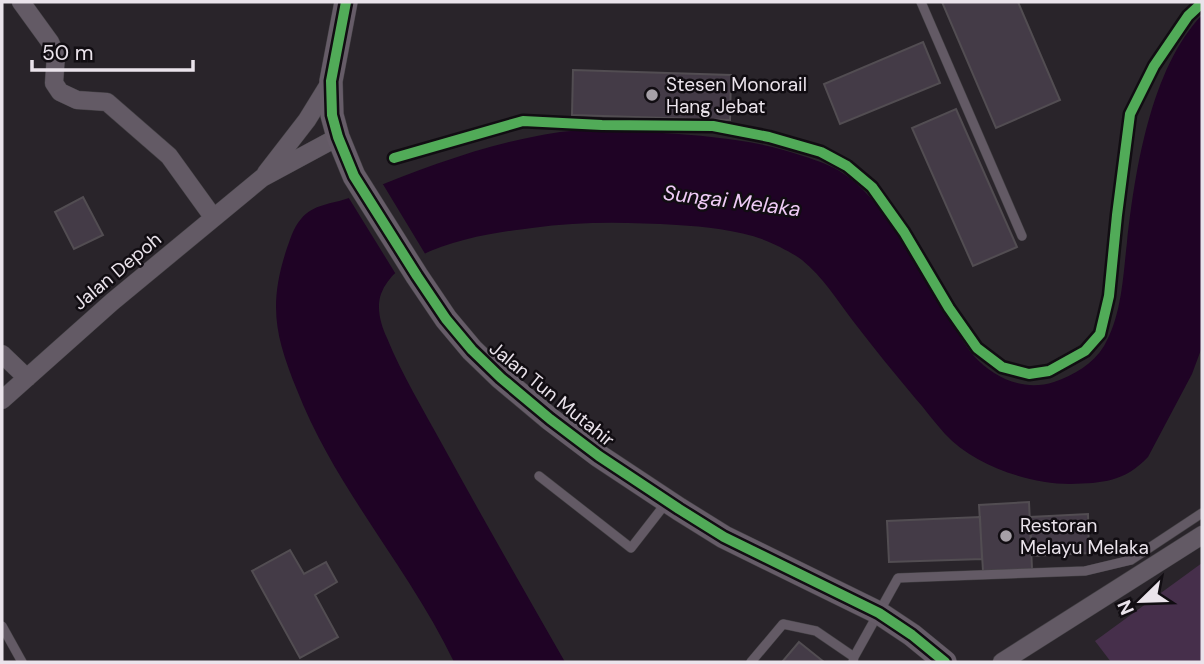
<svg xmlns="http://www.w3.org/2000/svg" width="1204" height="664" viewBox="0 0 1204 664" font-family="'DM Sans',sans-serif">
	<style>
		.green { fill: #462f4b }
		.water { fill: #1f0325 }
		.pier { fill: #29242a }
		.building { fill: #443b47; stroke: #524d52; stroke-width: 2 }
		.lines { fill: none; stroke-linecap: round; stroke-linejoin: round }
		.lane-casing { stroke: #434044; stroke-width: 10 }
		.street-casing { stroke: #434044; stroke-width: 19 }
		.secondary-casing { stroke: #434044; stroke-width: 24 }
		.lane { stroke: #635a65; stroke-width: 9 }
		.street { stroke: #635a65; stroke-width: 18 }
		.secondary { stroke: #665c68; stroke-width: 23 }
		.cycleway-casing { stroke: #110d12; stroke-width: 15 }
		.cycleway { stroke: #51ab58; stroke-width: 10 }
		.poi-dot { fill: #a6a0a7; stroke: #110d12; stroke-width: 2.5 }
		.labels { text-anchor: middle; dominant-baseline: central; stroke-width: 5; stroke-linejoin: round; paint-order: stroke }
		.poi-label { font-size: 19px; fill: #eae3eb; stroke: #110d12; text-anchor: start }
		.street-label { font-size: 19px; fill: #eae3eb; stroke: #110d12 }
		.water-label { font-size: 21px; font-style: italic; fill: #efcbf6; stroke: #110d12 }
	</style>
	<rect width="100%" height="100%" fill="#29242a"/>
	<!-- green -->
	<path class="green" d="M 1202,563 L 1202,662 L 1111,662 L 1095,641 Z"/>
	<!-- water -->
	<path class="water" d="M 1202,15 L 1202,347 L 1192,374 L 1148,457 C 1124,482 1103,483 1070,484 C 1028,484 974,465 945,434 C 934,422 925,409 915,398 C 894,373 873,347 853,321 C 837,300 823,277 802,260 C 796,255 787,251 780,247 C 750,231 710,227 677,225 C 628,222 581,221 532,228 C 489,233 399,246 381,294 C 376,308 381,325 387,338 C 402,375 423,409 442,444 C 482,517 524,590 565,662 L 454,662 C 409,568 335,488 297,390 C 276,338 268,307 286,251 C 290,240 293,228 301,219 C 313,204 332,204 349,198 C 355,196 360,194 366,191 C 421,169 478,147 537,136 C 578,127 620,130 662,133 C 710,136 757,140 803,156 C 818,161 831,165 844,174 C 885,201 923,275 949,318 C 957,330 964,345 974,356 C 994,378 1024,392 1054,382 C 1074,375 1093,364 1104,346 C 1122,315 1123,276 1127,242 C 1135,170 1151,68 1202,15 Z"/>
	<!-- pier -->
	<path class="pier" d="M 381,181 L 427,257 L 408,267 L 397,276 L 347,195 Z"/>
	<!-- building -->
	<path class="building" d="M 942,2 L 1018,2 L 1060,100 L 996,128 Z
		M 923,42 L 940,83 L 840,124 L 824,84 Z
		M 573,70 L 731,75 L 730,120 L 572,115 Z
		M 956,109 L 1017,247 L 973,266 L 912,128 Z
		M 83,197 L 103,235 L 74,249 L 55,212 Z
		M 1029,502 L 1032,569 L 983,571 L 979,505 Z
		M 1088,514 L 1089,553 L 1032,556 L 1030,517 Z
		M 980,517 L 982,559 L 889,562 L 887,521 Z
		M 290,550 L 304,574 L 326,562 L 337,582 L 315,595 L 338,637 L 300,658 L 252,571 Z
		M 799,642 L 824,662 L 782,662 Z"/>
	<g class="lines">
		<!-- lane casing -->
		<g class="lane-casing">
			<path id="lane" d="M 921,2 L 1022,236
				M 539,476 L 631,548 L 666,503
				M 2,626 L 22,662
				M 751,662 L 783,624 L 816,631 L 854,657
				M 853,662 L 854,657 L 898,578 L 1085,571 L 1131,560 L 1202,513"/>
		</g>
		<!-- street casing -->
		<g class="street-casing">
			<path id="street" d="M 21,2 L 50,42 L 56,55 L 54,83 L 60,92 L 77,100 L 107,102 L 169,156 L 213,217
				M 266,173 L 307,120 L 331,81
				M 2,354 L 27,378
				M 2,400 L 112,302 L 262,178 L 338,137
				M 1002,662 L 1202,535"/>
		</g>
		<!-- secondary casing -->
		<g class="secondary-casing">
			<path id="secondary" d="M 346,2 L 331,81 L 332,115 L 338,137 L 354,176 L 417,276 L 446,319 L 472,350 L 501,378 L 550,419 L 599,456 L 679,509 L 724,537 L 879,613 L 912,635 L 945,662"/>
		</g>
		<!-- lane -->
		<use href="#lane" class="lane"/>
		<!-- street -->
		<use href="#street" class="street"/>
		<!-- secondary -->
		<use href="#secondary" class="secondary"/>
		<!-- cycleway casing -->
		<g class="cycleway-casing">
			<path id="cycleway" d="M 346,2 L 331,81 L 332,115 L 338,137 L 354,176 L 417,276 L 446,319 L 472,350 L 501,378 L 550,419 L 599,456 L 679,509 L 724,537 L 879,613 L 912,635 L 945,662
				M 394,158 L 523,121 L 602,125 L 713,126 L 769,137 L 821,152 L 847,166 L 872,187 L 904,232 L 949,308 L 977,348 L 1002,367 L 1029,374 L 1049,371 L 1085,351 L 1100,334 L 1109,296 L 1117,215 L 1130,114 L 1154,66 L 1188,16 L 1202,3"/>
		</g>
		<!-- cycleway -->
		<use href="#cycleway" class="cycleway"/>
	</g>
	<!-- markers -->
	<g class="poi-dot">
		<circle cx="652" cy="95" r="7"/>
		<circle cx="1006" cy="536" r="7"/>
	</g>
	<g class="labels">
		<!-- poi labels -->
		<g class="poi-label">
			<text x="666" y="84">Stesen Monorail<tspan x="666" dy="22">Hang Jebat</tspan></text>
			<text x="1020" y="525">Restoran<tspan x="1020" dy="22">Melayu Melaka</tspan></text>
		</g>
		<!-- street labels -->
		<g class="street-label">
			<text transform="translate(117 271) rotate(-40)">Jalan Depoh</text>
			<text transform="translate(552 394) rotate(39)">Jalan Tun Mutahir</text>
		</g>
		<!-- water labels -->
		<g class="water-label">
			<text transform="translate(732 201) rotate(7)">Sungai Melaka</text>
		</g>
	</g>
	<!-- border -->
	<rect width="1204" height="664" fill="none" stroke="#eae3eb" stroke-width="7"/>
	<!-- north arrow -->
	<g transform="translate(1141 601) rotate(247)" stroke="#110d12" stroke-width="5" paint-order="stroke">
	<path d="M0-5L12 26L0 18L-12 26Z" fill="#eae3eb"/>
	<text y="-10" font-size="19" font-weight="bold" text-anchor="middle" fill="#eae3eb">N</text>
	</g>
	<!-- scale -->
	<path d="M32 60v10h161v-10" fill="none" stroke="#eae3eb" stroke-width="3.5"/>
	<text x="42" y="60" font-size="21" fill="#eae3eb" stroke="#110d12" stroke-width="5" paint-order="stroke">50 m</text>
</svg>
